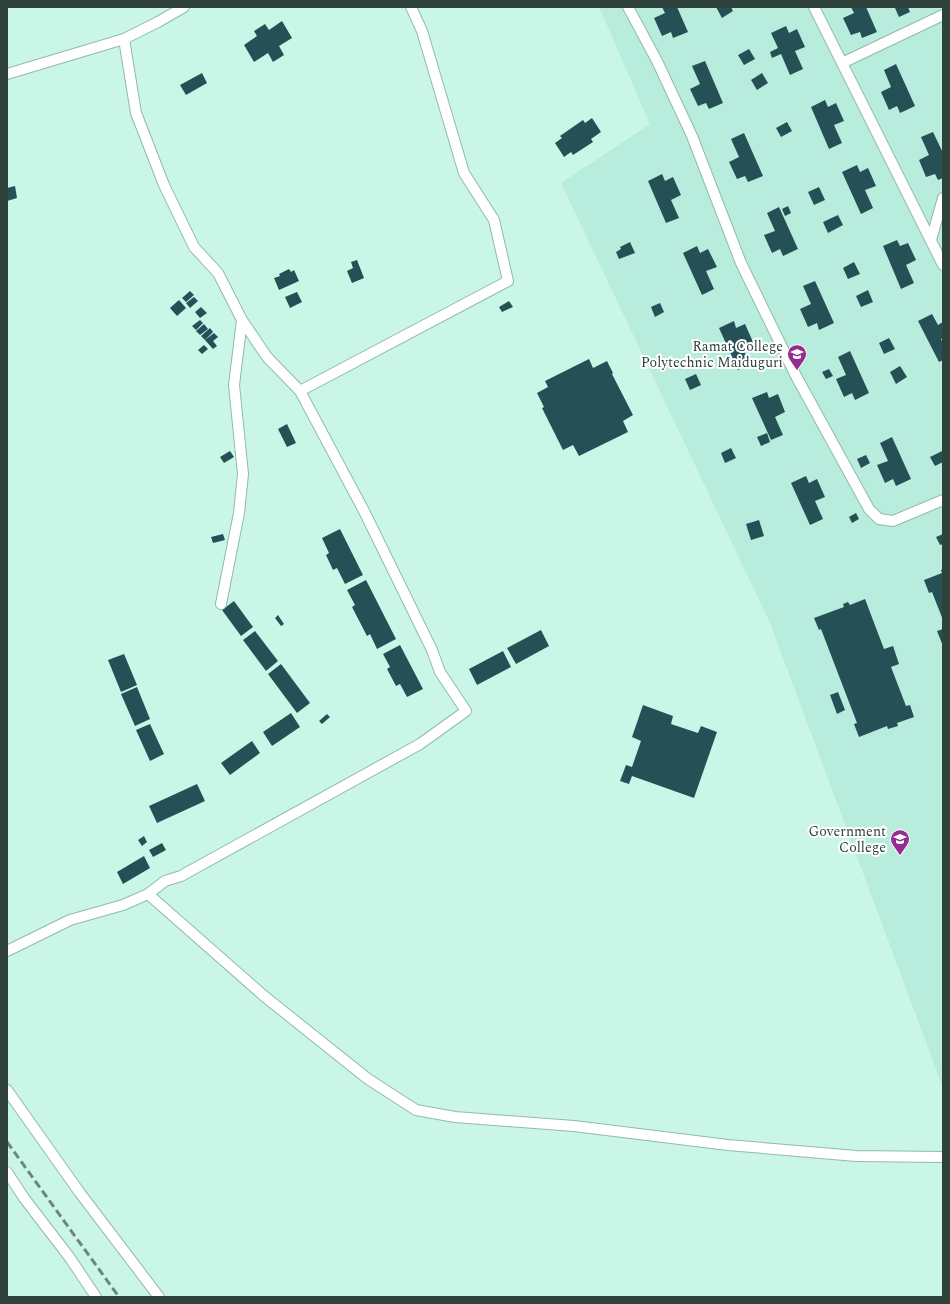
<svg xmlns="http://www.w3.org/2000/svg" width="950" height="1304" viewBox="0 0 950 1304" font-family="Spectral,serif">
	<style>
		.built { fill: #b8ecdc }
		.building { fill: #255055 }
		.lines { fill: none; stroke-linecap: round; stroke-linejoin: round }
		.minor-casing { stroke: #91baad; stroke-width: 12 }
		.minor { stroke: #fff; stroke-width: 10 }
		.rail { stroke: #6b877e; stroke-width: 3; stroke-dasharray: 8 4; stroke-linecap: butt }
		.labels { text-anchor: middle; dominant-baseline: central; stroke-width: 4; stroke-linejoin: round; paint-order: stroke }
		.poi-label { font-size: 14px; fill: #2f413b; stroke: #fff; text-anchor: end }
	</style>
	<rect width="100%" height="100%" fill="#caf6e8"/>
	<!-- built -->
	<path class="built" d="M 599,7 L 943,7 L 943,1088 L 770,623 L 561,183 L 650,124 Z"/>
	<!-- building -->
	<path class="building" d="M 662,7 L 677,7 L 688,32 L 673,38 L 671,32 L 662,36 L 654,18 L 665,13 Z
		M 716,7 L 731,7 L 733,11 L 722,18 Z
		M 851,7 L 866,7 L 877,32 L 862,38 L 860,32 L 851,35 L 843,18 L 854,13 Z
		M 898,7 L 908,7 L 910,12 L 899,17 L 895,8 Z
		M 282,21 L 292,38 L 279,46 L 284,55 L 273,62 L 268,53 L 254,62 L 244,45 L 257,36 L 254,31 L 265,24 L 269,30 Z
		M 786,26 L 789,33 L 797,29 L 805,47 L 795,51 L 803,69 L 790,75 L 781,54 L 772,58 L 770,52 L 778,48 L 771,33 Z
		M 749,49 L 755,59 L 744,65 L 738,55 Z
		M 705,61 L 723,103 L 709,109 L 706,103 L 698,106 L 690,89 L 700,84 L 692,66 Z
		M 896,64 L 915,106 L 900,113 L 897,106 L 889,110 L 881,92 L 891,87 L 884,70 Z
		M 202,73 L 207,83 L 186,95 L 180,85 Z
		M 762,73 L 768,83 L 757,90 L 751,80 Z
		M 825,100 L 828,107 L 836,103 L 844,121 L 834,125 L 842,143 L 829,149 L 811,107 Z
		M 592,118 L 601,132 L 591,139 L 593,142 L 573,155 L 571,152 L 564,157 L 555,143 L 562,138 L 560,136 L 583,120 L 585,123 Z
		M 787,122 L 792,131 L 781,137 L 776,128 Z
		M 933,132 L 943,153 L 943,178 L 938,180 L 935,174 L 926,177 L 919,160 L 929,155 L 921,137 Z
		M 744,133 L 763,176 L 748,182 L 745,176 L 737,179 L 729,162 L 739,157 L 731,139 Z
		M 857,165 L 860,172 L 868,168 L 876,186 L 865,190 L 873,208 L 861,214 L 842,172 Z
		M 662,174 L 665,181 L 673,177 L 681,195 L 671,200 L 679,218 L 666,223 L 648,181 Z
		M 15,186 L 17,198 L 7,201 L 7,188 Z
		M 819,187 L 825,200 L 814,205 L 808,192 Z
		M 788,206 L 791,213 L 785,216 L 782,209 Z
		M 779,207 L 798,249 L 783,256 L 780,249 L 772,253 L 764,235 L 775,231 L 767,213 Z
		M 838,215 L 843,225 L 828,233 L 823,222 Z
		M 897,240 L 900,246 L 908,243 L 916,260 L 906,265 L 914,283 L 901,289 L 883,246 Z
		M 630,242 L 635,253 L 619,259 L 616,252 L 621,249 L 620,247 Z
		M 697,246 L 700,253 L 708,249 L 717,267 L 706,271 L 714,289 L 702,295 L 683,253 Z
		M 357,260 L 364,278 L 352,283 L 347,271 L 353,268 L 351,262 Z
		M 854,262 L 860,274 L 848,279 L 843,268 Z
		M 289,269 L 291,272 L 294,270 L 299,281 L 279,290 L 274,278 L 280,276 L 279,274 Z
		M 815,281 L 834,323 L 819,330 L 817,323 L 808,327 L 800,309 L 811,304 L 803,286 Z
		M 868,290 L 873,302 L 861,307 L 856,296 Z
		M 190,291 L 194,295 L 186,302 L 182,298 Z
		M 297,292 L 302,302 L 290,308 L 285,297 Z
		M 194,297 L 198,301 L 190,308 L 186,303 Z
		M 179,300 L 186,308 L 177,316 L 170,308 Z
		M 509,301 L 513,307 L 502,312 L 499,307 Z
		M 660,303 L 664,312 L 655,317 L 651,307 Z
		M 201,307 L 207,313 L 200,318 L 195,312 Z
		M 932,314 L 938,325 L 943,322 L 943,338 L 941,339 L 943,343 L 943,360 L 939,362 L 918,321 Z
		M 200,320 L 203,323 L 196,330 L 192,326 Z
		M 734,321 L 736,328 L 745,324 L 753,342 L 742,347 L 750,364 L 738,370 L 719,328 Z
		M 204,324 L 208,329 L 200,335 L 196,331 Z
		M 210,328 L 213,332 L 205,340 L 201,336 Z
		M 214,333 L 218,337 L 213,341 L 217,346 L 213,349 L 205,340 Z
		M 889,338 L 895,349 L 884,354 L 879,343 Z
		M 204,345 L 208,349 L 202,354 L 198,350 Z
		M 850,351 L 869,393 L 855,400 L 852,393 L 844,397 L 836,379 L 846,375 L 838,357 Z
		M 589,359 L 593,368 L 607,361 L 613,373 L 612,374 L 633,415 L 623,421 L 628,432 L 579,456 L 573,445 L 563,450 L 542,408 L 544,407 L 537,393 L 548,387 L 545,381 Z
		M 900,366 L 907,377 L 896,384 L 890,372 Z
		M 829,369 L 833,376 L 826,379 L 822,372 Z
		M 696,374 L 701,385 L 690,390 L 685,379 Z
		M 767,392 L 769,398 L 778,394 L 785,412 L 775,417 L 783,435 L 771,440 L 752,398 Z
		M 287,424 L 296,443 L 287,447 L 278,429 Z
		M 767,433 L 770,442 L 761,446 L 757,437 Z
		M 892,437 L 911,479 L 896,486 L 893,479 L 885,483 L 877,465 L 888,461 L 880,443 Z
		M 731,448 L 736,458 L 725,463 L 721,453 Z
		M 230,451 L 234,457 L 224,463 L 220,457 Z
		M 942,451 L 943,462 L 935,466 L 930,457 Z
		M 866,455 L 870,463 L 861,468 L 857,459 Z
		M 806,476 L 809,483 L 817,479 L 825,497 L 815,501 L 823,519 L 810,525 L 791,483 Z
		M 856,513 L 859,519 L 852,523 L 849,517 Z
		M 759,520 L 764,536 L 751,540 L 746,524 Z
		M 340,529 L 363,575 L 345,584 L 337,568 L 333,570 L 326,555 L 329,553 L 322,538 Z
		M 223,534 L 225,540 L 213,543 L 211,537 Z
		M 943,534 L 943,544 L 940,545 L 936,537 Z
		M 943,569 L 943,620 L 932,592 L 929,593 L 924,580 L 942,573 L 941,570 Z
		M 366,580 L 396,639 L 377,649 L 370,634 L 367,636 L 352,607 L 355,605 L 347,590 Z
		M 865,599 L 884,649 L 893,646 L 899,664 L 891,667 L 906,706 L 910,705 L 914,717 L 897,723 L 898,726 L 888,729 L 887,726 L 859,737 L 854,724 L 857,723 L 821,629 L 819,630 L 814,618 L 844,607 L 843,604 L 848,602 L 850,605 Z
		M 234,601 L 253,627 L 241,636 L 222,610 Z
		M 278,615 L 284,624 L 281,626 L 275,618 Z
		M 943,629 L 943,646 L 937,631 Z
		M 541,630 L 549,646 L 516,664 L 507,648 Z
		M 255,631 L 278,661 L 266,671 L 243,640 Z
		M 400,645 L 423,689 L 407,697 L 400,684 L 396,686 L 387,669 L 390,667 L 383,654 Z
		M 503,651 L 511,667 L 477,685 L 469,669 Z
		M 124,654 L 137,685 L 121,692 L 108,660 Z
		M 281,664 L 310,703 L 297,713 L 268,674 Z
		M 137,687 L 150,719 L 135,726 L 121,694 Z
		M 838,692 L 845,710 L 837,714 L 830,695 Z
		M 643,705 L 673,716 L 671,724 L 698,733 L 701,726 L 717,732 L 694,798 L 632,776 L 629,784 L 620,781 L 626,765 L 632,767 L 641,741 L 632,737 Z
		M 291,713 L 300,727 L 272,746 L 263,732 Z
		M 327,714 L 330,717 L 322,724 L 319,721 Z
		M 150,724 L 164,754 L 150,761 L 136,730 Z
		M 252,741 L 260,753 L 230,775 L 221,763 Z
		M 197,784 L 205,801 L 157,823 L 149,806 Z
		M 144,836 L 147,842 L 142,846 L 138,840 Z
		M 162,843 L 166,850 L 153,857 L 149,850 Z
		M 144,856 L 150,868 L 123,884 L 117,872 Z"/>
	<g class="lines">
		<!-- minor casing -->
		<g class="minor-casing">
			<path id="minor" d="M 628,7 L 657,61 L 692,136 L 741,263 L 796,376 L 869,509 L 879,519 L 893,521 L 943,500
				M 814,7 L 943,265
				M 842,63 L 943,15
				M 7,74 L 124,39 L 158,22 L 184,7
				M 931,240 L 943,198
				M 300,391 L 508,281 L 494,220 L 464,173 L 422,31 L 411,7
				M 221,604 L 239,513 L 243,474 L 234,385 L 242,320
				M 148,894 L 264,996 L 368,1079 L 416,1110 L 455,1117 L 574,1126 L 728,1145 L 856,1156 L 943,1157
				M 7,951 L 70,920 L 123,905 L 148,894 L 165,881 L 181,876 L 420,744 L 466,711 L 440,672 L 432,650 L 364,511 L 300,391 L 267,357 L 242,320 L 218,273 L 194,247 L 164,185 L 136,113 L 124,39
				M 7,1090 L 80,1193 L 159,1297
				M 7,1172 L 24,1198 L 70,1258 L 96,1297"/>
		</g>
		<!-- minor -->
		<use href="#minor" class="minor"/>
		<!-- rail -->
		<path class="rail" d="M 7,1142 L 119,1297"/>
	</g>
	<!-- icons -->
	<defs>
		<g id="school-pin" transform="scale(1)"><path d="M0 17L-7.5 6A9.5 9.5 0 1 1 7.5 6Z" fill="#952c8f" stroke="#fff"/><path d="M0-5L7-2L0 1L-7-2ZM-4 1L0 2.5L4 1V4Q0 6-4 4Z" fill="#fff"/></g>
	</defs>
	<g fill-rule="evenodd">
		<use href="#school-pin" x="797" y="354"/>
		<use href="#school-pin" x="900" y="839"/>
	</g>
	<g class="labels">
		<!-- poi labels -->
		<g class="poi-label">
			<text x="783" y="346">Ramat College<tspan x="783" dy="16">Polytechnic Maiduguri</tspan></text>
			<text x="886" y="831">Government<tspan x="886" dy="16">College</tspan></text>
		</g>
	</g>
	<!-- border -->
	<rect width="950" height="1304" fill="none" stroke="#2f413b" stroke-width="16"/>
</svg>
